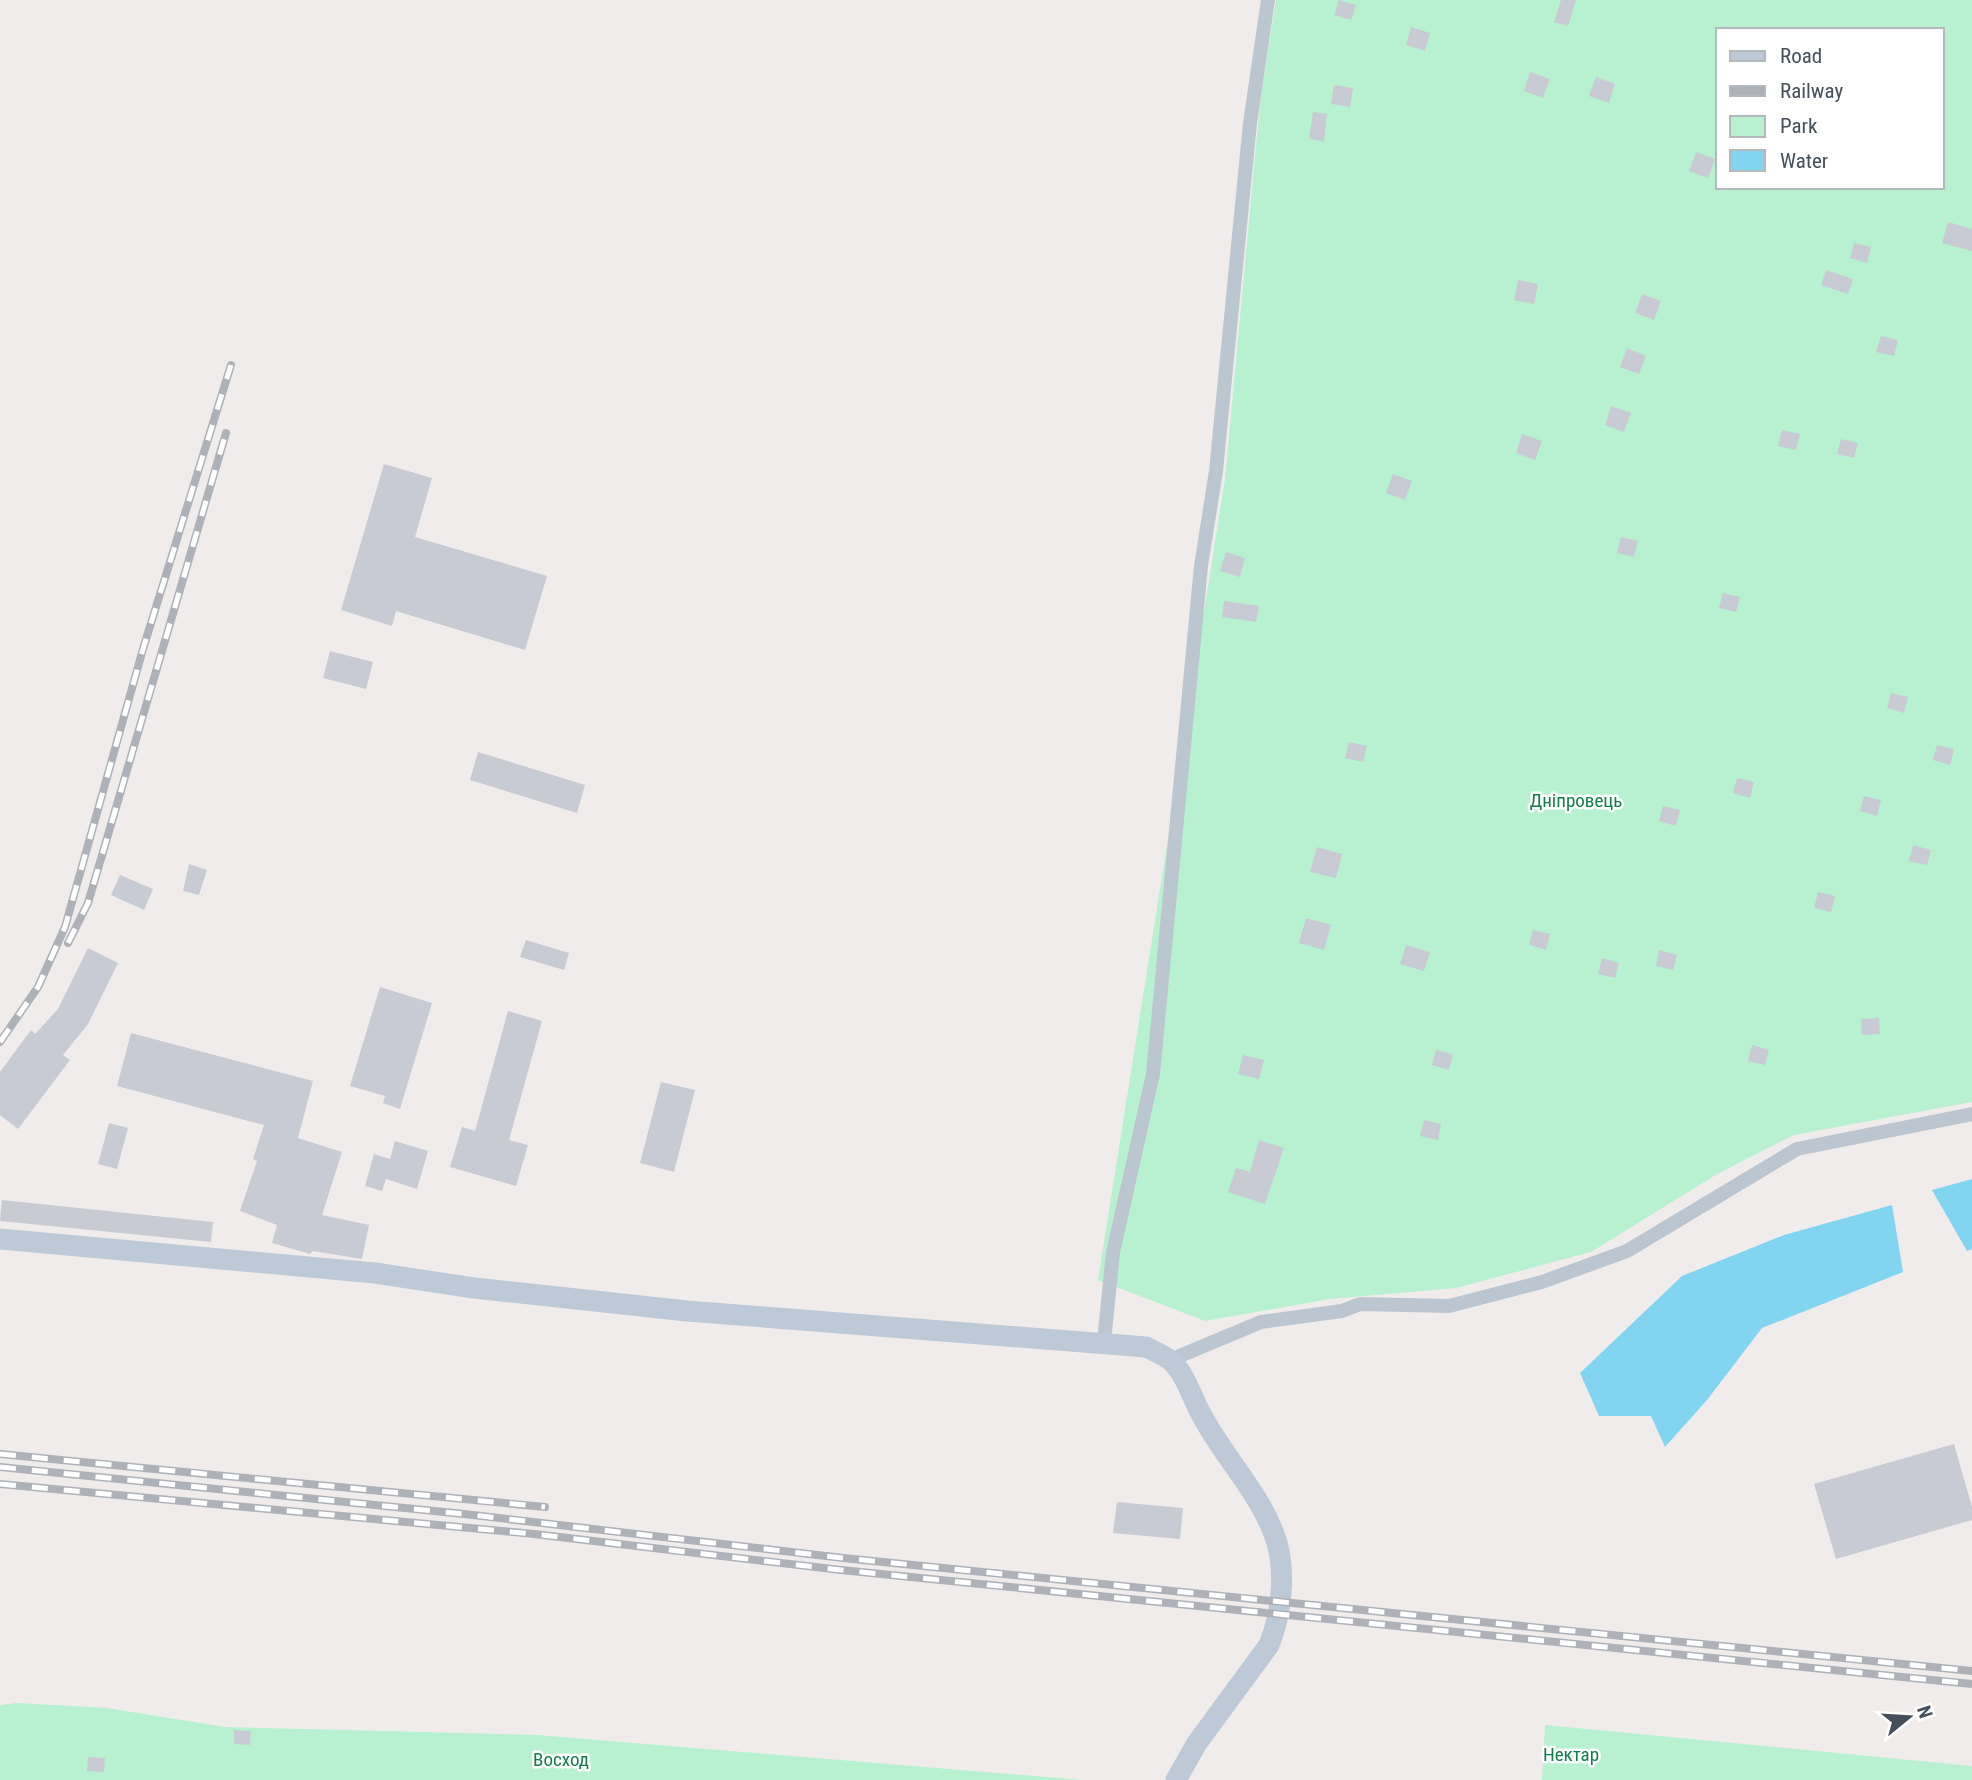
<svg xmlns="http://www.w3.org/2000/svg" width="1972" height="1780" viewBox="0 0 1972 1780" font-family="'Roboto Condensed',sans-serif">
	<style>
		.green { fill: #b7f1d0; fill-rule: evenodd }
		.water { fill: #82d5f0 }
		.building { fill: #c8cbd3 }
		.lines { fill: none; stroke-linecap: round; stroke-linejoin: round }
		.street { stroke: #bcc6d0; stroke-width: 14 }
		.secondary { stroke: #bec9d7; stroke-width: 21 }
		.rail-casing { stroke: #aeb1b8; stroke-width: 8 }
		.rail { stroke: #fff; stroke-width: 5; stroke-dasharray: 16; stroke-linecap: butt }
		.labels { text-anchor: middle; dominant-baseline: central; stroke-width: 5; stroke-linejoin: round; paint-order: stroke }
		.park-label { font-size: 19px; fill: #117f4d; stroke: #fff }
	</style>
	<rect width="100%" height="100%" fill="#f0ecec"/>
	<!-- green -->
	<path class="green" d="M 1276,0 L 1972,0 L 1972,1102 L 1794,1135 L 1719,1173 L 1591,1252 L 1456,1288 L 1330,1299 L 1205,1321 L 1098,1280 L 1225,479 L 1260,103 ZM 1718,30 L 1942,30 L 1942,187 L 1718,187 Z
		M 17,1703 L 107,1708 L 225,1727 L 538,1735 L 1083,1780 L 0,1780 L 0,1705 Z
		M 1545,1725 L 1972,1766 L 1972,1780 L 1542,1780 Z"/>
	<!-- water -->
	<path class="water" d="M 1972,1179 L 1972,1249 L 1967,1251 L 1932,1190 Z
		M 1892,1205 L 1903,1272 L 1762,1328 L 1707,1400 L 1665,1447 L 1651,1416 L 1599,1416 L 1580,1373 L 1682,1276 L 1784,1235 Z"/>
	<!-- building -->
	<path class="building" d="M 1339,0 L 1356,5 L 1351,20 L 1334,15 Z
		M 1561,0 L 1576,0 L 1568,26 L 1554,22 Z
		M 1411,27 L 1430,33 L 1425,51 L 1406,45 Z
		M 1530,72 L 1550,79 L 1543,98 L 1524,91 Z
		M 1596,77 L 1615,84 L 1609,103 L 1589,96 Z
		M 1334,85 L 1353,88 L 1350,107 L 1331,104 Z
		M 1313,112 L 1327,114 L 1324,141 L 1309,139 Z
		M 1696,152 L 1715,159 L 1708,178 L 1689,171 Z
		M 1948,222 L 1972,229 L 1972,251 L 1942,243 Z
		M 1854,243 L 1871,247 L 1867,263 L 1850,258 Z
		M 1826,270 L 1853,279 L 1848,294 L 1821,285 Z
		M 1518,280 L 1538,284 L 1534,304 L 1514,300 Z
		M 1642,294 L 1661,301 L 1654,320 L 1635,313 Z
		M 1881,336 L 1898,340 L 1894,356 L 1876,352 Z
		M 1627,348 L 1646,356 L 1639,374 L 1620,367 Z
		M 1611,406 L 1631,413 L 1624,432 L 1605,425 Z
		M 1782,430 L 1800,434 L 1796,450 L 1778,446 Z
		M 1522,434 L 1542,441 L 1535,460 L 1516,453 Z
		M 1841,439 L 1858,443 L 1854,458 L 1837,454 Z
		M 384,464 L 432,478 L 415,537 L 547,576 L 525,650 L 396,611 L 392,626 L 341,610 Z
		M 1393,474 L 1412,481 L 1405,500 L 1386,493 Z
		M 1621,537 L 1638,541 L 1634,557 L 1617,553 Z
		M 1226,552 L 1245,558 L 1240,577 L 1220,571 Z
		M 1723,593 L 1740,597 L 1736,612 L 1719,608 Z
		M 1224,601 L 1259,606 L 1256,622 L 1222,617 Z
		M 330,651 L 373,662 L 366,689 L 323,678 Z
		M 1891,693 L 1908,697 L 1904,713 L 1887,708 Z
		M 1349,742 L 1367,746 L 1363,762 L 1345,758 Z
		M 1937,745 L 1954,749 L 1950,765 L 1933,760 Z
		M 478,752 L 585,785 L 577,813 L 470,780 Z
		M 1737,778 L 1754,782 L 1750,798 L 1733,793 Z
		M 1864,796 L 1881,800 L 1877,816 L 1860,811 Z
		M 1663,806 L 1680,810 L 1676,826 L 1659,821 Z
		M 1913,845 L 1931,850 L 1927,865 L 1909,861 Z
		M 1317,847 L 1342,854 L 1336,878 L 1310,872 Z
		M 189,864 L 207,870 L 199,895 L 183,891 Z
		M 120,875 L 153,889 L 144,910 L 111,895 Z
		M 1818,892 L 1835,896 L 1831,912 L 1814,908 Z
		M 1306,918 L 1331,925 L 1324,950 L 1299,943 Z
		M 1533,930 L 1550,934 L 1546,950 L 1529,945 Z
		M 526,940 L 569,953 L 564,970 L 520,957 Z
		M 1406,945 L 1430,952 L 1424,971 L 1400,964 Z
		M 88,948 L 118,963 L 88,1024 L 63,1055 L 70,1060 L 18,1129 L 0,1115 L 0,1072 L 31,1030 L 35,1034 L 58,1009 Z
		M 1659,950 L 1677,955 L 1673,970 L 1656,966 Z
		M 1602,958 L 1619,963 L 1615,978 L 1598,974 Z
		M 380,987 L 432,1003 L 400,1109 L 383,1103 L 385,1096 L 350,1086 Z
		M 508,1011 L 542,1021 L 509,1140 L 528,1145 L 516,1186 L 450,1167 L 462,1127 L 475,1131 Z
		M 1879,1018 L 1880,1034 L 1862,1035 L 1861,1019 Z
		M 131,1033 L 313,1081 L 298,1138 L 342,1152 L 322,1215 L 369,1225 L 362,1259 L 313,1251 L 310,1254 L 272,1243 L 277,1225 L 240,1211 L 257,1161 L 253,1159 L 264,1125 L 117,1086 Z
		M 1752,1045 L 1769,1050 L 1765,1065 L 1748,1061 Z
		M 1436,1050 L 1453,1054 L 1449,1070 L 1432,1065 Z
		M 1243,1055 L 1264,1060 L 1259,1079 L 1238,1074 Z
		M 661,1082 L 695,1090 L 674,1172 L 640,1163 Z
		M 1424,1120 L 1441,1124 L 1438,1140 L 1420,1136 Z
		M 109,1123 L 128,1128 L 117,1169 L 98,1164 Z
		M 1259,1140 L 1284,1148 L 1265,1204 L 1228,1192 L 1236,1168 L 1250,1172 Z
		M 395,1141 L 428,1151 L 417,1189 L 386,1179 L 382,1191 L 365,1186 L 374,1154 L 390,1159 Z
		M 2,1200 L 213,1222 L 211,1242 L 0,1221 Z
		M 1954,1444 L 1972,1507 L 1972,1520 L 1836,1559 L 1814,1484 Z
		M 1117,1502 L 1183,1508 L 1180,1539 L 1113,1533 Z
		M 234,1730 L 251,1731 L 250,1745 L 234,1744 Z
		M 88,1757 L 105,1758 L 104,1772 L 87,1771 Z"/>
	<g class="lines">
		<!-- street -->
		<path class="street" d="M 1104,1342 L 1113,1252 L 1153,1074 L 1201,566 L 1216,471 L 1250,123 L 1268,0
			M 1170,1360 L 1261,1322 L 1342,1311 L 1360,1304 L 1449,1306 L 1542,1282 L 1627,1251 L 1797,1149 L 1972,1114"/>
		<!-- secondary -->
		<path class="secondary" d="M 0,1239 L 375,1273 L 474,1288 L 687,1311 L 1146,1347 C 1154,1351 1163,1355 1170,1360 C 1183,1371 1190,1391 1197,1406 C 1218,1451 1257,1488 1274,1534 C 1287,1567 1282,1613 1269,1645 L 1197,1743 L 1176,1780"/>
		<!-- rail casing -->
		<g class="rail-casing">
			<path id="rail" d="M 68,943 L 88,903 L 226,433
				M 0,1042 L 38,987 L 65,927 L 143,649 L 231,365
				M 0,1454 L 545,1507
				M 0,1467 L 464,1514 L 843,1558 L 1972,1671
				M 0,1484 L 534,1534 L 841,1570 L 1972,1684"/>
		</g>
		<!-- rail -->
		<use href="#rail" class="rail"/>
	</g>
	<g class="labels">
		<!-- park labels -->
		<g class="park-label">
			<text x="1576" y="800">Дніпровець</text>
			<text x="1571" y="1754">Нектар</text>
			<text x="561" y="1759">Восход</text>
		</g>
	</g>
	<!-- legend -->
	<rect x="1716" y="28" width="228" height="161" fill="#ffffff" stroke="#b4b9bd" stroke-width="2"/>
	<rect x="1730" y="51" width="35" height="10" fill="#bec9d7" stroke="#b4b9bd" stroke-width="2"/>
	<text x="1780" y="63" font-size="21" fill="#444f5b">Road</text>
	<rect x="1730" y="86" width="35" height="10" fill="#aeb1b8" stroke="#b4b9bd" stroke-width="2"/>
	<text x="1780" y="98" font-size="21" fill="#444f5b">Railway</text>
	<rect x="1730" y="116" width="35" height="21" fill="#b7f1d0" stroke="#b4b9bd" stroke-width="2"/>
	<text x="1780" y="133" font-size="21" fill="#444f5b">Park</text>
	<rect x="1730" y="150" width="35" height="21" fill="#82d5f0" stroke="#b4b9bd" stroke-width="2"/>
	<text x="1780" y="168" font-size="21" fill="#444f5b">Water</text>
	<!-- north arrow -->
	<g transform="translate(1909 1717) rotate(72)" stroke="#ffffff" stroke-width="5" paint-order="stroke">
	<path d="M0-5L12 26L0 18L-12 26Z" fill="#444f5b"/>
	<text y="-10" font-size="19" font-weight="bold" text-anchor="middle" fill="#444f5b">N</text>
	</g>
</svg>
